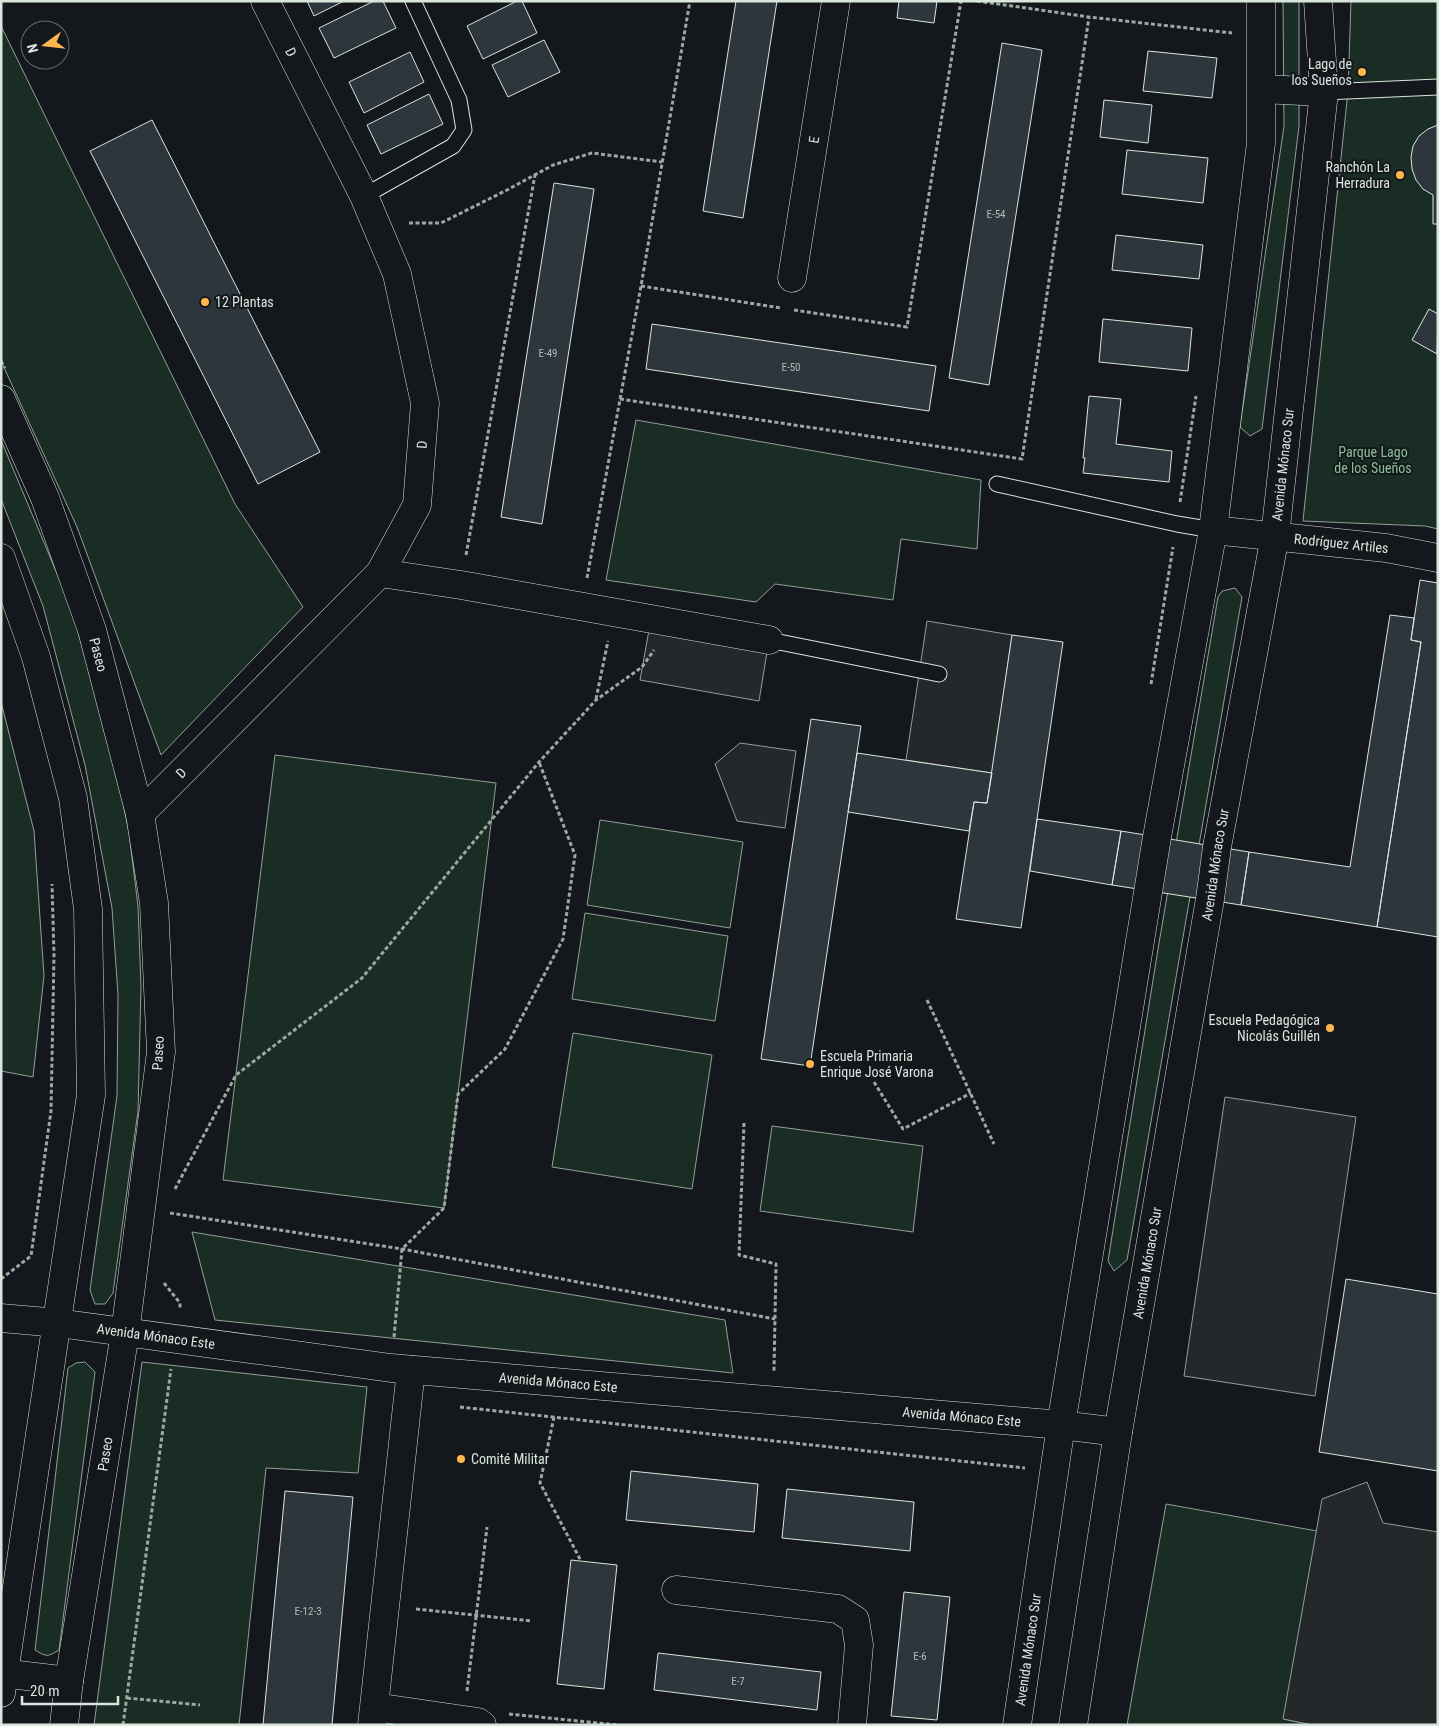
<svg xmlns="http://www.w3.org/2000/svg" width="1439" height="1726" viewBox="0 0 1439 1726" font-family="'Roboto Condensed',sans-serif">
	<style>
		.green { fill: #1a2d24; stroke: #939e99 }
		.parking { fill: #24282b; stroke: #939e99 }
		.building { fill: #2c363c; stroke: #d8e6dc }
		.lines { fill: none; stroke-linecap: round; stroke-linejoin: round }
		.service-casing { stroke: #d8e6dc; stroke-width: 17 }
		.minor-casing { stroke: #d8e6dc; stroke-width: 29 }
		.tertiary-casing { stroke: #d8e6dc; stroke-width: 29 }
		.secondary-casing { stroke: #d8e6dc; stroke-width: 29 }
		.path { stroke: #9da8a2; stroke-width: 3; stroke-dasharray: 4 2.5; stroke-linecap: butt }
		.service { stroke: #14181c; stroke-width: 15 }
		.minor { stroke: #14181c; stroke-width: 28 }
		.tertiary { stroke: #14181c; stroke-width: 28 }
		.secondary { stroke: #14181c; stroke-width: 28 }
		.poi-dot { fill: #ffb74d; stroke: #14181c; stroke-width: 2 }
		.labels { text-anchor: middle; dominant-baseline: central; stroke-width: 4; stroke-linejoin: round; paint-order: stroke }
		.number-label { font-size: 11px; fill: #adbab4 }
		.street-label { font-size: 14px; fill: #d8e6dc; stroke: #14181c }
		.poi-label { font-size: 14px; fill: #d8e6dc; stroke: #14181c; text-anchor: end }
		.park-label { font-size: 14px; fill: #8ac095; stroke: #14181c }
	</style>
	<rect width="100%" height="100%" fill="#14181c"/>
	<!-- green -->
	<path class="green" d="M 1283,1 L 1299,1 L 1299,126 L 1262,429 L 1250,436 L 1240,427 L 1284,126 Z
		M 1351,1 L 1438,1 L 1438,529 L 1425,526 L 1303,521 L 1348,91 Z
		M 1,26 L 235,504 L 303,607 L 161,755 L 77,527 L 1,361 Z
		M 636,420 L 981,480 L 977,549 L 901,539 L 893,600 L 775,584 L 756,602 L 606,580 Z
		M 1,440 L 71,607 L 114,757 L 129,833 L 138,906 L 141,987 L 138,1111 L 113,1293 L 105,1304 L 95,1304 L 90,1290 L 117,1096 L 118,995 L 112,908 L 85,765 L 43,606 L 1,499 Z
		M 1235,588 L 1242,597 L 1127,1260 L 1114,1271 L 1108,1261 L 1158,949 L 1218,597 L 1222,591 Z
		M 1,702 L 34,831 L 44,976 L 33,1077 L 1,1071 Z
		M 275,755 L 496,783 L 444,1208 L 223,1180 Z
		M 600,820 L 743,842 L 730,928 L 587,905 Z
		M 585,913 L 728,936 L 715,1021 L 572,999 Z
		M 573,1033 L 712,1055 L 692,1189 L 552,1167 Z
		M 772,1126 L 923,1146 L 913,1232 L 760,1211 Z
		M 192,1232 L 725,1320 L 733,1373 L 215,1320 Z
		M 85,1362 L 95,1372 L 59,1650 C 48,1657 46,1657 35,1650 L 68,1368 L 76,1363 Z
		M 142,1362 L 367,1387 L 358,1473 L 266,1468 L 239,1725 L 94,1725 Z
		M 1166,1504 L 1317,1531 L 1284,1719 L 1313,1725 L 1127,1725 Z"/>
	<!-- parking -->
	<path class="parking" d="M 651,619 L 769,640 L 759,701 L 640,680 Z
		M 927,621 L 1012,635 L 992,773 L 906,760 Z
		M 740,743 L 796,751 L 785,828 L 737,821 L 715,764 Z
		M 1225,1097 L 1356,1117 L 1315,1396 L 1184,1376 Z
		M 1367,1482 L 1383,1523 L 1438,1532 L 1438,1725 L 1313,1725 L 1283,1719 L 1322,1499 Z"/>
	<!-- building -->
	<path class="building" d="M 307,1 L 344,1 L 314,16 Z
		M 374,1 L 383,1 L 396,28 L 334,58 L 319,28 Z
		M 517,1 L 522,1 L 537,33 L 483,59 L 467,26 Z
		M 736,1 L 777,1 L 743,218 L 703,211 Z
		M 899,1 L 937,1 L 934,23 L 897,18 Z
		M 544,40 L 560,72 L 508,97 L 492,65 Z
		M 1002,43 L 1042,50 L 989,385 L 949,378 Z
		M 1148,51 L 1217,58 L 1212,98 L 1143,91 Z
		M 410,52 L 424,82 L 364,113 L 349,82 Z
		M 429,94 L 443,124 L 381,154 L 367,125 Z
		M 1104,100 L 1152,105 L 1148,143 L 1100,137 Z
		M 152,120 L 320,452 L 258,484 L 90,151 Z
		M 1438,125 L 1438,224 L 1433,224 L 1433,195 L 1423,189 L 1416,180 L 1412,169 L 1411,157 L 1413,146 L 1419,136 L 1428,129 Z
		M 1127,150 L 1208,158 L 1203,203 L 1122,194 Z
		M 554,183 L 594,189 L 542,524 L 501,517 Z
		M 1116,235 L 1203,245 L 1199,279 L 1112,270 Z
		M 1429,309 L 1438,314 L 1437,354 L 1412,340 Z
		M 1103,319 L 1192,328 L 1188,371 L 1099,362 Z
		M 652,324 L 936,366 L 929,411 L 646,369 Z
		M 1089,396 L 1121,399 L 1116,444 L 1172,451 L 1169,482 L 1083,473 L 1085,458 L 1083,458 Z
		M 1420,580 L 1438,583 L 1438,937 L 1377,927 L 1421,642 L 1411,640 Z
		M 1390,615 L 1414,618 L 1411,640 L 1421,642 L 1377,927 L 1241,905 L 1249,852 L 1350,867 Z
		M 1012,635 L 1063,642 L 1021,928 L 956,919 L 974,802 L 987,803 Z
		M 811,719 L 861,726 L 810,1066 L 761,1059 Z
		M 857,753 L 992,773 L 987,803 L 974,802 L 969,831 L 848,812 Z
		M 1037,819 L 1121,831 L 1112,885 L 1030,871 Z
		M 1121,831 L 1249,852 L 1241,905 L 1112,885 Z
		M 1346,1279 L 1438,1294 L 1438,1471 L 1319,1452 Z
		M 631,1471 L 758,1484 L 754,1532 L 626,1520 Z
		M 787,1489 L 914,1502 L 910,1551 L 782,1538 Z
		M 285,1491 L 353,1497 L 332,1725 L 263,1725 Z
		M 571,1560 L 617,1565 L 604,1689 L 557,1684 Z
		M 904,1592 L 950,1597 L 937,1720 L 891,1716 Z
		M 658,1653 L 821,1672 L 817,1710 L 654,1690 Z"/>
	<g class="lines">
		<!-- service casing -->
		<g class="service-casing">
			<path id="service" d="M 1324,92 L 1438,87
				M 364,196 L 453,146 L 464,130 L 459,100 L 413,1
				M 997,484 L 1177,524 L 1213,530
				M 769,640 L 939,674"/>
		</g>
		<!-- minor casing -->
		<g class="minor-casing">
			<g id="minor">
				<path id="s1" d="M 792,278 L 836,1"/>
				<path id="s2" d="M 1213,530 L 1386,548 L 1438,558"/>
				<path d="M 380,573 L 461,585 L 769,640"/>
				<path id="s3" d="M 140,814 L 380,573 L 417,505 L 425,403 L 397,274 L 364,196 L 265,1"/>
				<path id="s4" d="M 1,1318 L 58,1323 L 391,1368 L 1061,1425 L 1118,1432"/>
				<path d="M 676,1590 L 838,1609 L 855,1620 L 859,1645 L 852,1725"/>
				<path d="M 1,1673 L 69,1681"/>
				<path d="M 375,1707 L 478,1722 L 482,1725"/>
				<path d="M 372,1725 L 411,1370"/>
			</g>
		</g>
		<!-- tertiary casing -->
		<g class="tertiary-casing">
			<g id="tertiary">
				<path id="s5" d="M 1,399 L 45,498 L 92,630 L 140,814 L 154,903 L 161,1052 L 125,1333 L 69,1681 L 64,1725"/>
				<path d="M 1,558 L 36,657 L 73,798 L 88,909 L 91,1095 L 1,1693"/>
			</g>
		</g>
		<!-- secondary casing -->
		<g class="secondary-casing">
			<g id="secondary">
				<path d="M 1262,89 L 1324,92"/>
				<path id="s6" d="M 1017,1725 L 1061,1425 L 1157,837 L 1213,530 L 1261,143 L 1261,1"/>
				<path id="s7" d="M 1073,1725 L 1118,1432 L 1210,899 L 1217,847 L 1275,536 L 1324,92 L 1318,1"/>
			</g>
		</g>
		<!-- path -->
		<path class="path" d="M 977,1 L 1089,17 L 1232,33
			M 409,223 L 441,223 L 507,190 L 553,165 L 592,153 L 662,162
			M 641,286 L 781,308
			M 794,310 L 907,327 L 961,1
			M 1,361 L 5,368
			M 620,399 L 1022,459 L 1089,17
			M 1180,502 L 1196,396
			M 466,555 L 535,175
			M 587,578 L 641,286 L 690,1
			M 1151,684 L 1173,547
			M 596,699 L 608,641
			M 927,1000 L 994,1144
			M 874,1082 L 903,1129 L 971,1093
			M 744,1123 L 739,1255 L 776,1264 L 774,1371
			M 175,1189 L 236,1075 L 362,978 L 539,762 L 596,700 L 642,667 L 654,650
			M 170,1213 L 402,1249 L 775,1319
			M 1,1279 L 31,1256 L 51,1111 L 54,955 L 52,884
			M 164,1283 L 180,1303 L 180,1308
			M 394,1337 L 402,1249 L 444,1208 L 458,1094 L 505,1049 L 563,939 L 575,855 L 539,762
			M 460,1407 L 1025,1468
			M 554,1417 L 540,1483 L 581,1561
			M 416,1609 L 532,1621
			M 467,1691 L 487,1527
			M 127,1698 L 200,1705
			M 509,1714 L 618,1725
			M 123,1725 L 171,1369"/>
		<!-- service -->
		<use href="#service" class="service"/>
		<!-- minor -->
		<use href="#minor" class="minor"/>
		<!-- tertiary -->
		<use href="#tertiary" class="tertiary"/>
		<!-- secondary -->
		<use href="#secondary" class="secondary"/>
	</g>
	<!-- markers -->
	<g class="poi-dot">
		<circle cx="1362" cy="72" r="5"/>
		<circle cx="1400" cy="175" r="5"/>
		<circle cx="205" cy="302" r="5"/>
		<circle cx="1330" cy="1028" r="5"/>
		<circle cx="810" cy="1064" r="5"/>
		<circle cx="461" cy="1459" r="5"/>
	</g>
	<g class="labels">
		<!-- number labels -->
		<g class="number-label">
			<text x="996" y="214">E-54</text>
			<text x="548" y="353">E-49</text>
			<text x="791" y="367">E-50</text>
			<text x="308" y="1611">E-12-3</text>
			<text x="920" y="1656">E-6</text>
			<text x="738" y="1681">E-7</text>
		</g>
		<!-- street labels -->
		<g class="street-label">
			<text transform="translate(291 52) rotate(63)">D</text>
			<text stroke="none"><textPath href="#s1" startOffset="140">E</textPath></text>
			<text stroke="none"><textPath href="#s3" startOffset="478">D</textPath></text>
			<text stroke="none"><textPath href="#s7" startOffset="1278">Avenida Mónaco Sur</textPath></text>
			<text stroke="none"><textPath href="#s2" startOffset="129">Rodríguez Artiles</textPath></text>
			<text stroke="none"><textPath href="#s5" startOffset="274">Paseo</textPath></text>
			<text stroke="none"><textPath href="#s3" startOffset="58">D</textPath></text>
			<text stroke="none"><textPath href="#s7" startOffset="872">Avenida Mónaco Sur</textPath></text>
			<text transform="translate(158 1053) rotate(-87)">Paseo</text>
			<text stroke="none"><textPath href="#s7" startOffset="468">Avenida Mónaco Sur</textPath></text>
			<text stroke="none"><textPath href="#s4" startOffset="156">Avenida Mónaco Este</textPath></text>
			<text stroke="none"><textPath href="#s4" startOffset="561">Avenida Mónaco Este</textPath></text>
			<text stroke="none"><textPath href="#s4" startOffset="966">Avenida Mónaco Este</textPath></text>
			<text transform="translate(105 1454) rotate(-81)">Paseo</text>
			<text stroke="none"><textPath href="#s6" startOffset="76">Avenida Mónaco Sur</textPath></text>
		</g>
		<!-- poi labels -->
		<g class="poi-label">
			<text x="1352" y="64">Lago de<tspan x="1352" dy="16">los Sueños</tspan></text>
			<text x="1390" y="167">Ranchón La<tspan x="1390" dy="16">Herradura</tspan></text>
			<text x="215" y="302" text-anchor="start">12 Plantas</text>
			<text x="1320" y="1020">Escuela Pedagógica<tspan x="1320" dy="16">Nicolás Guillén</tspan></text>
			<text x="820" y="1056" text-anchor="start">Escuela Primaria<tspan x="820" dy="16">Enrique José Varona</tspan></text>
			<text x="471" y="1459" text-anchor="start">Comité Militar</text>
		</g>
		<!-- park labels -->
		<g class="park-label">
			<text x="1373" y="452">Parque Lago<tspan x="1373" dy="16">de los Sueños</tspan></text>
		</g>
	</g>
	<!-- border -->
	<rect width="1439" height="1726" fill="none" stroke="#d8e6dc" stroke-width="5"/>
	<!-- north arrow -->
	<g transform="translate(45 45) rotate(255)"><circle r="24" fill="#14181c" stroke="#626a69"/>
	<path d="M0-4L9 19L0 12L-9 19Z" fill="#ffb74d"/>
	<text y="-8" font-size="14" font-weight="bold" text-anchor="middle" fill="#d8e6dc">N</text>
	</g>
	<!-- scale -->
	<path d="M22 1696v8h96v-8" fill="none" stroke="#d8e6dc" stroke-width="2.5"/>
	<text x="30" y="1696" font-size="15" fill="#d8e6dc" stroke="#14181c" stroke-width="4" paint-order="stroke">20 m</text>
</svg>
